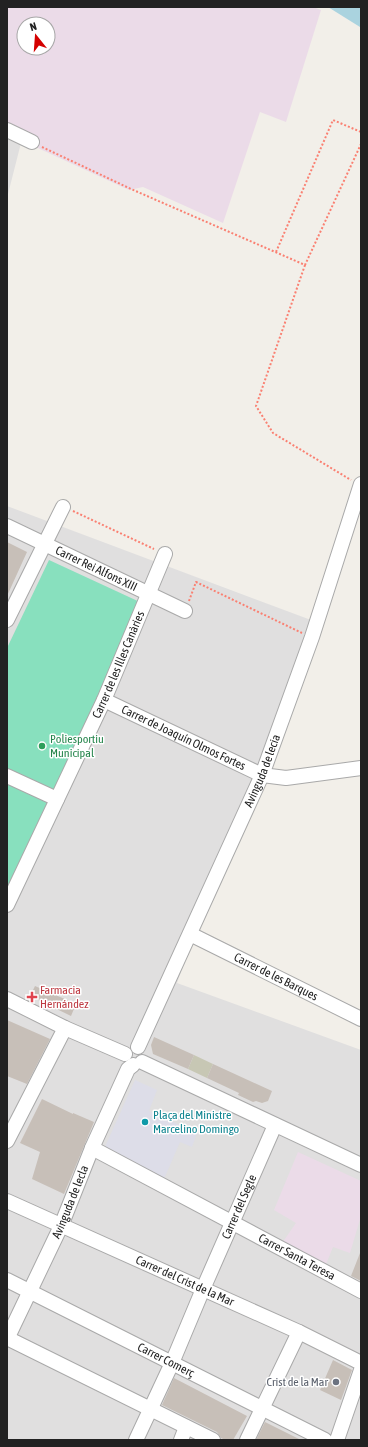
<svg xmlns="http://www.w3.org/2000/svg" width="368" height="1447" viewBox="0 0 368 1447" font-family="'Asap Condensed',sans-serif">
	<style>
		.residential { fill: #e0dfdf }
		.industrial { fill: #ebdbe8; fill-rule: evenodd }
		.construction { fill: #c7c7b4 }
		.pitch { fill: #88e0be }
		.plaza { fill: #dddde8 }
		.water { fill: #aad3df }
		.building { fill: #c7bfb8 }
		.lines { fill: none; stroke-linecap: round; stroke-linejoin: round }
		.minor-casing { stroke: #a9a9a9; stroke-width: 16 }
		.path { stroke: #fa8072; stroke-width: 2; stroke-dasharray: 2 2; stroke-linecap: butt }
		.minor { stroke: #fff; stroke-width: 14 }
		.leisure-dot { fill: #2e9e5b; stroke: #fff; stroke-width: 1.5 }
		.health-dot { fill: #e0444e; stroke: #fff; stroke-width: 1.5 }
		.culture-dot { fill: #0f9aa8; stroke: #fff; stroke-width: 1.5 }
		.worship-dot { fill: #6b7280; stroke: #fff; stroke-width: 1.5 }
		.labels { text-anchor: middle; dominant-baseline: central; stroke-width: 3; stroke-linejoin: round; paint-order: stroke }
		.street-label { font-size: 12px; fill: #222; stroke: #fff }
		.leisure-label { font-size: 12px; fill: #27864d; stroke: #fff; text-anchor: start }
		.health-label { font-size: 12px; fill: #be3a42; stroke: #fff; text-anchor: start }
		.culture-label { font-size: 12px; fill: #0d838f; stroke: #fff; text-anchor: start }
		.worship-label { font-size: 12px; fill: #5b616d; stroke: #fff; text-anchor: end }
	</style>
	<rect width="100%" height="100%" fill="#f2efe9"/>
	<!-- residential -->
	<path class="residential" d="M 7,123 L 23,135 L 7,198 Z
		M 7,506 L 311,620 L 177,983 L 361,1050 L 361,1440 L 7,1440 Z"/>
	<!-- industrial -->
	<path class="industrial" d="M 7,7 L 313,7 L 321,10 L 286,122 L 260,112 L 223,223 L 143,187 L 129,190 L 29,144 L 7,123 ZM 24,24 L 48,24 L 48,48 L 24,48 Z
		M 298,1152 L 361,1181 L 361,1216 L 350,1253 L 333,1247 L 324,1269 L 280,1246 L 296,1223 L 274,1210 Z"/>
	<!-- construction -->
	<path class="construction" d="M 194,1055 L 213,1064 L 207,1078 L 188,1069 Z"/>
	<!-- pitch -->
	<path class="pitch" d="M 49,560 L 142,603 L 107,679 L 7,890 L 7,648 Z"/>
	<!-- plaza -->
	<path class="plaza" d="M 135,1080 L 157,1090 L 149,1111 L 197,1133 L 192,1147 L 180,1142 L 164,1179 L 104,1149 Z"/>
	<!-- water -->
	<path class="water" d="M 328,7 L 361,7 L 361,28 L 360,27 Z"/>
	<!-- building -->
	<path class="building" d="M 7,542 L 27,552 L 7,596 Z
		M 35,986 L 76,1004 L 71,1016 L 30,996 Z
		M 7,1020 L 50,1039 L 27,1084 L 7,1076 Z
		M 154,1037 L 194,1055 L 188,1069 L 153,1054 L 151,1045 Z
		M 213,1064 L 272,1091 L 268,1101 L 262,1103 L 256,1101 L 253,1102 L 238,1095 L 239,1093 L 207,1078 Z
		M 42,1099 L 73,1114 L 73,1113 L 94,1122 L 64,1194 L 32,1179 L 40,1152 L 20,1143 Z
		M 360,1253 L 361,1253 L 361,1281 L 351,1276 Z
		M 333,1360 L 352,1370 L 341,1400 L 320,1390 Z
		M 174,1378 L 247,1416 L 233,1440 L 225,1440 L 221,1438 L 217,1432 L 162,1405 Z
		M 265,1422 L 301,1440 L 256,1440 Z"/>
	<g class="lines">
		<!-- minor casing -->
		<g class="minor-casing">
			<g id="minor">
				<path d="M 7,130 L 32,142"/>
				<path id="s1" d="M 7,526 L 185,611"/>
				<path d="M 7,620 L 63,507"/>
				<path id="s2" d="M 104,700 L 262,775 L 286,778 L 361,768"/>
				<path d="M 7,776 L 57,799"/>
				<path id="s3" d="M 7,905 L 104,700 L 165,554"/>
				<path id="s4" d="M 190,934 L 361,1019"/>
				<path d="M 7,999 L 65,1028 L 125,1054"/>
				<path id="s5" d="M 138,1047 L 262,775 L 312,637 L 361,484"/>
				<path d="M 142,1062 L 361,1165"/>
				<path d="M 7,1141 L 65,1028"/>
				<path id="s6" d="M 92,1148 L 361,1291"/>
				<path id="s7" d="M 7,1201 L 299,1332 L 361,1363"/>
				<path id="s8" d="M 7,1280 L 325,1440"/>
				<path d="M 7,1338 L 213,1440"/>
				<path id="s9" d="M 7,1339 L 61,1226 L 92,1148 L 128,1069 L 133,1065"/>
				<path id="s10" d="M 136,1440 L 172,1363 L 203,1289 L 275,1125"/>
				<path d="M 181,1440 L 186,1427"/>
				<path d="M 247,1440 L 299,1332"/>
				<path d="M 337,1440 L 361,1370"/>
			</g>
		</g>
		<!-- path -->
		<path class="path" d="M 42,147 L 131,189 L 305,265 L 361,144
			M 276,252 L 333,120 L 361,132
			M 305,265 L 256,406 L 273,433 L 351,480
			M 73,511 L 154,549
			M 189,601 L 196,582 L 302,633"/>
		<!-- minor -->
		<use href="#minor" class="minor"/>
	</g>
	<!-- markers -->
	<circle class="leisure-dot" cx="42" cy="746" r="4"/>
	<path class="health-dot" d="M30 991h4v4h4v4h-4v4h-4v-4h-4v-4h4z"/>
	<circle class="culture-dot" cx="145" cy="1122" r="4"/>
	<circle class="worship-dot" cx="336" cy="1382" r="4"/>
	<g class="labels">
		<!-- street labels -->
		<g class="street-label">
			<text stroke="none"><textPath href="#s1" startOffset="99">Carrer Rei Alfons XIII</textPath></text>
			<text stroke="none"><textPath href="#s3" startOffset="265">Carrer de les Illes Canàries</textPath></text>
			<text stroke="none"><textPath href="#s2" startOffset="88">Carrer de Joaquín Olmos Fortes</textPath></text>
			<text stroke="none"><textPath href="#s5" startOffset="303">Avinguda de lecia</textPath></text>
			<text stroke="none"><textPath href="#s4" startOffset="96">Carrer de les Barques</textPath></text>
			<text stroke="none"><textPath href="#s9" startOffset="151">Avinguda de lecla</textPath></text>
			<text stroke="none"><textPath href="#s10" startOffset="255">Carrer del Segle</textPath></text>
			<text stroke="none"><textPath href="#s6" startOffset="232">Carrer Santa Teresa</textPath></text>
			<text stroke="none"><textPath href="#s7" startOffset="195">Carrer del Crist de la Mar</textPath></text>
			<text stroke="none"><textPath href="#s8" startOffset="178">Carrer Comerç</textPath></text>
		</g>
		<!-- leisure labels -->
		<g class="leisure-label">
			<text x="50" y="739">Poliesportiu<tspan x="50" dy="14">Municipal</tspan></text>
		</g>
		<!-- health labels -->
		<g class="health-label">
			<text x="40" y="990">Farmacia<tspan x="40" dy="14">Hernández</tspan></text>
		</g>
		<!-- culture labels -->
		<g class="culture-label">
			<text x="153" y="1115">Plaça del Ministre<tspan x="153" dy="14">Marcelino Domingo</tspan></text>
		</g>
		<!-- worship labels -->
		<g class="worship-label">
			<text x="328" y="1382">Crist de la Mar</text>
		</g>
	</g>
	<!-- border -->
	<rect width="368" height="1447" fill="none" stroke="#222222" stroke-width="16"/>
	<!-- north arrow -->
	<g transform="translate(36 36) rotate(343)"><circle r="19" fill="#ffffff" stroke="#a7a7a7"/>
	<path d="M0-3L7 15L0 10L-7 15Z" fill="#d40000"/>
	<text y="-6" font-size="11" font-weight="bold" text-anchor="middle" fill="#222222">N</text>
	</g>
</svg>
